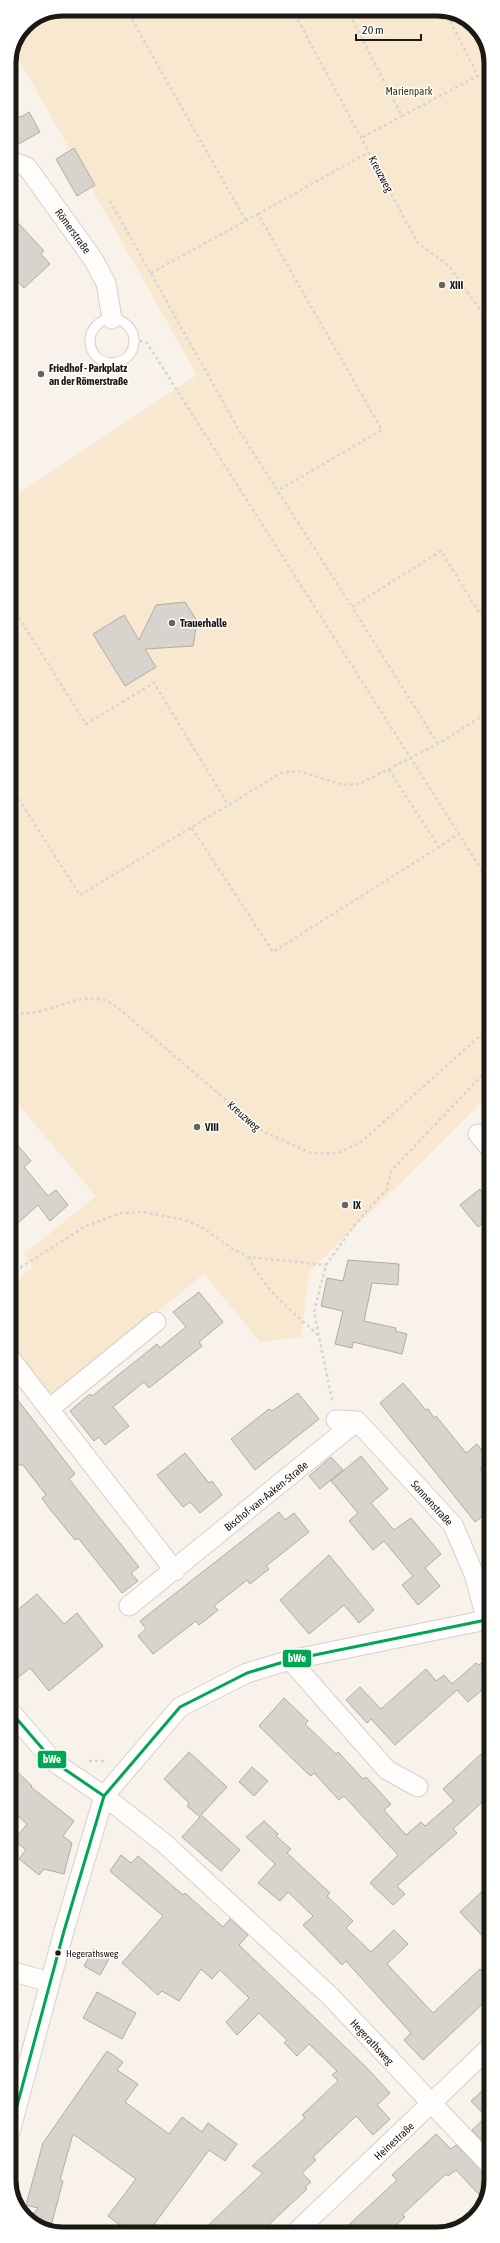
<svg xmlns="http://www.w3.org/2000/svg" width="500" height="2243" viewBox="0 0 500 2243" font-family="'Asap Condensed',sans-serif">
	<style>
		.green { fill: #f9e8d0 }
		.building { fill: #d8d3cc; stroke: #b0aca5 }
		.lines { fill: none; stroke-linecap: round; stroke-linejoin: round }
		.lane-casing { stroke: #d5d0ca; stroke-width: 11 }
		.street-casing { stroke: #d5d0ca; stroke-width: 21 }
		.path { stroke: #d7d5d2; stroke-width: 2.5; stroke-dasharray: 3 3; stroke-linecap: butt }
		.lane { stroke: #fefdfc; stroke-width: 9 }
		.street { stroke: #fefdfc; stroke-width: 19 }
		.bus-1-casing { stroke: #fff; stroke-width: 6 }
		.bus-1 { stroke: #00a651; stroke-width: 3 }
		.poi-dot { fill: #69645e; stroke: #fff; stroke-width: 1.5 }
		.bus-dot { fill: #1c1813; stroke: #fff; stroke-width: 1.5 }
		.labels { text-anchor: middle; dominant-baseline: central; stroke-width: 3; stroke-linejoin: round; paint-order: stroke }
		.bus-label { font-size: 10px; fill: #1c1813; stroke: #fff; text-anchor: start }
		.park-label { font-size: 11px; fill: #493207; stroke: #fff }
		.street-label { font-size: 11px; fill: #1c1813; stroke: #fff }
		.poi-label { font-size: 11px; font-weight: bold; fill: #1c1813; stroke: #fff; text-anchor: start }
		.rim { fill: none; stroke: #1c1813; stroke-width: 5 }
		.line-badge { stroke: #fff; stroke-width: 1.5 }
		.badge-label { font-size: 11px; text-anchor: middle; font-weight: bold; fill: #fff }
	</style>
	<rect width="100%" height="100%" fill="#f8f2ea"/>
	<!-- green -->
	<path class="green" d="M 63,9 L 444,9 L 475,25 L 490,53 L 490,1093 L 426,1158 L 309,1272 L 301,1337 L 260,1342 L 204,1274 L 49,1399 L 10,1351 L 10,1284 L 33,1268 L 24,1254 L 96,1196 L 9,1094 L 9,500 L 197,375 L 14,51 L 25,25 Z"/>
	<!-- building -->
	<path class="building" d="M 9,112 L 21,117 L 29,112 L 40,132 L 10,149 Z
		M 74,148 L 95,185 L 77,196 L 56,159 Z
		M 9,213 L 44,251 L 41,254 L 50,264 L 24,288 L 9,272 Z
		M 185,602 L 197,621 L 193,646 L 145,649 L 156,667 L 125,686 L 93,634 L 124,615 L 139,640 L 156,605 Z
		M 10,1136 L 31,1161 L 24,1167 L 48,1196 L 56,1190 L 68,1205 L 50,1221 L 38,1205 L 10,1230 Z
		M 480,1189 L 491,1202 L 491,1216 L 478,1227 L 460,1205 Z
		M 348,1260 L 399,1264 L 398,1285 L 372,1283 L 364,1321 L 396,1328 L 395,1331 L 407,1334 L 402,1354 L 353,1342 L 352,1348 L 335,1344 L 343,1311 L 321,1306 L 327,1278 L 343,1281 Z
		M 199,1292 L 223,1322 L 199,1342 L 202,1346 L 149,1388 L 144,1382 L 113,1407 L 129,1426 L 105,1445 L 99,1437 L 94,1441 L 70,1411 L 90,1394 L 92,1396 L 157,1344 L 160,1348 L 186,1327 L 173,1312 Z
		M 403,1383 L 426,1410 L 428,1409 L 434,1418 L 436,1416 L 466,1453 L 477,1444 L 490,1461 L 480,1469 L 491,1481 L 491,1510 L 475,1522 L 380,1403 Z
		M 10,1390 L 75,1474 L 69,1479 L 139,1567 L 131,1573 L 138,1581 L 122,1593 L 78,1538 L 75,1540 L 49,1508 L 42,1498 L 46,1495 L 23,1465 L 16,1465 L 10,1457 Z
		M 298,1393 L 319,1419 L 255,1470 L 231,1439 L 269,1409 L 272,1411 Z
		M 185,1453 L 209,1483 L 212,1481 L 222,1495 L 200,1513 L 190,1502 L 183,1507 L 157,1475 Z
		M 361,1456 L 388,1489 L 371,1503 L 394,1530 L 411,1518 L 441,1554 L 425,1568 L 440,1586 L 418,1605 L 402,1585 L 413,1576 L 384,1541 L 373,1550 L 349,1521 L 358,1513 L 331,1481 Z
		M 331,1457 L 343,1470 L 320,1489 L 309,1476 Z
		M 279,1512 L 285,1520 L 294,1513 L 309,1532 L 266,1566 L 269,1569 L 250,1584 L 247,1580 L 214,1606 L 218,1610 L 208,1618 L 199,1625 L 196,1621 L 153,1654 L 138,1636 L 146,1629 L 140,1621 Z
		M 329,1555 L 374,1610 L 359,1623 L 344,1605 L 309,1634 L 280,1600 Z
		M 37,1594 L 64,1624 L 77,1613 L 103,1646 L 49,1691 L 30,1668 L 10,1684 L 10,1616 Z
		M 491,1655 L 491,1682 L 468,1702 L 457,1690 L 395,1745 L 371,1719 L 367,1723 L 346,1700 L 360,1687 L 381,1709 L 426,1669 L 436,1681 L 444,1675 L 452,1684 L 476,1663 L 479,1665 Z
		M 284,1698 L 308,1721 L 305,1724 L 336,1754 L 338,1752 L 363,1779 L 366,1777 L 391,1804 L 384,1810 L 406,1835 L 421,1822 L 425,1826 L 454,1801 L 443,1789 L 491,1745 L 491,1794 L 453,1829 L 457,1833 L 397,1886 L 405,1894 L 393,1905 L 370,1883 L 398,1855 L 344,1796 L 339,1800 L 314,1773 L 311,1776 L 307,1773 L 259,1726 Z
		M 189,1752 L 227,1787 L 201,1815 L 240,1850 L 221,1871 L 182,1837 L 200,1817 L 187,1806 L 189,1803 L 164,1779 Z
		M 10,1765 L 32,1786 L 31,1787 L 74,1821 L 63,1836 L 72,1843 L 64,1874 L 44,1869 L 39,1875 L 19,1859 L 26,1850 L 14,1840 L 27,1824 L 10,1809 Z
		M 252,1767 L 268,1781 L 254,1796 L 239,1782 Z
		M 264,1821 L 278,1834 L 276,1836 L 291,1849 L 287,1853 L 330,1893 L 327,1896 L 353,1921 L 346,1928 L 371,1952 L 394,1930 L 408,1944 L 387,1964 L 433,2013 L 480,1969 L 491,1981 L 491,1996 L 423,2060 L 404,2040 L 411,2033 L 346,1961 L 342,1965 L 303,1925 L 313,1916 L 288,1892 L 280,1901 L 258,1883 L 275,1864 L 246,1837 Z
		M 121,1855 L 131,1863 L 138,1856 L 183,1895 L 185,1893 L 223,1927 L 230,1919 L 248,1935 L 239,1945 L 366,2067 L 390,2093 L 377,2105 L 390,2119 L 373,2135 L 356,2116 L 313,2157 L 316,2160 L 302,2173 L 311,2182 L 305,2187 L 307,2189 L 260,2233 L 199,2234 L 263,2173 L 252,2166 L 305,2118 L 302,2115 L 338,2081 L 332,2075 L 337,2071 L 309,2044 L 297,2056 L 284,2043 L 287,2040 L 259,2013 L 237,2035 L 226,2022 L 249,1998 L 220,1970 L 212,1979 L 201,1969 L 179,2001 L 162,1991 L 158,1995 L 122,1963 L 163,1916 L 110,1871 Z
		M 491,1883 L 491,1945 L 460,1912 Z
		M 93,1949 L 109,1959 L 100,1975 L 84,1966 Z
		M 97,1992 L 136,2013 L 122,2039 L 83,2018 Z
		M 107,2051 L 123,2062 L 117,2070 L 138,2084 L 125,2102 L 143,2115 L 169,2134 L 182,2117 L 202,2132 L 208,2123 L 237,2144 L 225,2161 L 209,2150 L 147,2234 L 132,2234 L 108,2216 L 136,2179 L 73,2134 L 60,2180 L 63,2181 L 52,2222 L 46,2228 L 27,2221 L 38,2208 L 26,2205 L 43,2143 Z
		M 491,2083 L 491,2150 L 472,2130 L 486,2117 L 471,2101 Z
		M 436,2134 L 451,2149 L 456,2145 L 491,2180 L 484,2200 L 456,2170 L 448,2176 L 446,2174 L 402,2215 L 405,2217 L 387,2233 L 340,2233 L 397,2180 L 392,2175 Z"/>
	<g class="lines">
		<!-- lane casing -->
		<g class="lane-casing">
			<path id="lane" d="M90 341a22 22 0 1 1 44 0a22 22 0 1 1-44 0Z"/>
		</g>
		<!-- street casing -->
		<g class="street-casing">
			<path id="street" d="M 9,160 L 27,167 L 93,259 L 106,283 L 112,319
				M 478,1134 L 491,1149
				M 10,1358 L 49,1409 L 156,1322
				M 49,1409 L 175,1571
				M 336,1420 L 357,1421 L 453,1525 L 474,1574 L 487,1621
				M 129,1606 L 357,1421
				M 290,1660 L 387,1770 L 418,1787
				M 10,1711 L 54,1762 L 104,1796 L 164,1843 L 330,1996 L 491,2166
				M 10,1971 L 50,1982
				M 10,2132 L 64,1931 L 104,1796 L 180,1707 L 247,1673 L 290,1660 L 491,1619
				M 295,2233 L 491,2046"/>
		</g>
		<!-- path -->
		<path class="path" d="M 126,9 L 246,221
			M 292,9 L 417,242 L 449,266 L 490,324
			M 347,9 L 402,116 L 361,138
			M 402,116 L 478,76 L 444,9
			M 110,201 L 240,432 L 352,607
			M 258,214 L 369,152
			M 151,273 L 258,214 L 382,430 L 277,491
			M 134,339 L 147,343 L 490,883
			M 9,602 L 86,724 L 154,683 L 229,806
			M 438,744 L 352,607 L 441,551 L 480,614 L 490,608
			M 389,770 L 439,847 L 459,833
			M 9,784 L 80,895 L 281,773 L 298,771 L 344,785 L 359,784 L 438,744 L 490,711
			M 192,828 L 273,952 L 439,847
			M 9,1011 C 37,1022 71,994 99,999 C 105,999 112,1004 117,1007 L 264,1132 L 311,1153 L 338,1153 L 361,1142 L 490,1027
			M 249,1257 C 262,1288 294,1313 319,1336
			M 10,1274 L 86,1226 L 121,1213 L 143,1212 L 181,1219 L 200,1226 L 233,1249 L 249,1257 L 326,1265
			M 332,1400 L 314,1312 L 326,1265 L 356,1223 L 387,1189 L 391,1171 L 490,1067
			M 89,1761 L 104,1761 L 107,1763"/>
		<!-- lane -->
		<use href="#lane" class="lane"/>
		<!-- street -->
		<use href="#street" class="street"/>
		<!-- bus-1 casing -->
		<g class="bus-1-casing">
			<path id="bus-1" d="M 10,1711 L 54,1762 L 104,1796
				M 10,2132 L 64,1931 L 104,1796 L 180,1707 L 247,1673 L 290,1660 L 491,1619"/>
		</g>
		<!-- bus-1 -->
		<use href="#bus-1" class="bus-1"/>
	</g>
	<!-- markers -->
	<g class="poi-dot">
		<circle cx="442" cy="285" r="4"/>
		<circle cx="41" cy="374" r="4"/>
		<circle cx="172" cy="623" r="4"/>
		<circle cx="197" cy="1127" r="4"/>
		<circle cx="345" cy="1205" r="4"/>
	</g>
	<circle class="bus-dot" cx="58" cy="1953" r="3.5"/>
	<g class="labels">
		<!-- bus labels -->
		<g class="bus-label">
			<text x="66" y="1953">Hegerathsweg</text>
		</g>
		<!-- park labels -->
		<g class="park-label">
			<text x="409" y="91">Marienpark</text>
		</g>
		<!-- street labels -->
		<g class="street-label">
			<text transform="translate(381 174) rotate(62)">Kreuzweg</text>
			<text transform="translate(73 231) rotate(54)">Römerstraße</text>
			<text transform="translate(244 1116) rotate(41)">Kreuzweg</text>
			<text transform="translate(266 1496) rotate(-39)">Bischof-van-Aaken-Straße</text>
			<text transform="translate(432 1503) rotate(48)">Sonnenstraße</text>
			<text transform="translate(372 2042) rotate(47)">Hegerathsweg</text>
			<text transform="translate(394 2141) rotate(-43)">Heinestraße</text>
		</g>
		<!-- poi labels -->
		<g class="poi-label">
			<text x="450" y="285">XIII</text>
			<text x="49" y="368">Friedhof - Parkplatz<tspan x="49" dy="13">an der Römerstraße</tspan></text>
			<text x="180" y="623">Trauerhalle</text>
			<text x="205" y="1127">VIII</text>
			<text x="353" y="1205">IX</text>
		</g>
	</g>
	<!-- crop -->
	<path d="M0 0H500V2243H0ZM63 16H437A47 47 0 0 1 484 63V2180A47 47 0 0 1 437 2227H63A47 47 0 0 1 16 2180V63A47 47 0 0 1 63 16Z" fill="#fff" fill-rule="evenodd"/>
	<path class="rim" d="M63 16H437A47 47 0 0 1 484 63V2180A47 47 0 0 1 437 2227H63A47 47 0 0 1 16 2180V63A47 47 0 0 1 63 16Z"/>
	<g class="line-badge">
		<rect x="282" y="1649" width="30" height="19" rx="4" fill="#00a651"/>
		<rect x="37" y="1750" width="30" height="19" rx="4" fill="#00a651"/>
	</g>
	<g class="badge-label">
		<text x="297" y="1662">bWe</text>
		<text x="52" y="1763">bWe</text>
	</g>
	<!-- scale -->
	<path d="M356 34v6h65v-6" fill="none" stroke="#1c1813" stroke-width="2"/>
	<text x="362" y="34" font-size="12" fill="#1c1813" stroke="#ffffff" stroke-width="3" paint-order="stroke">20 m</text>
</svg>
